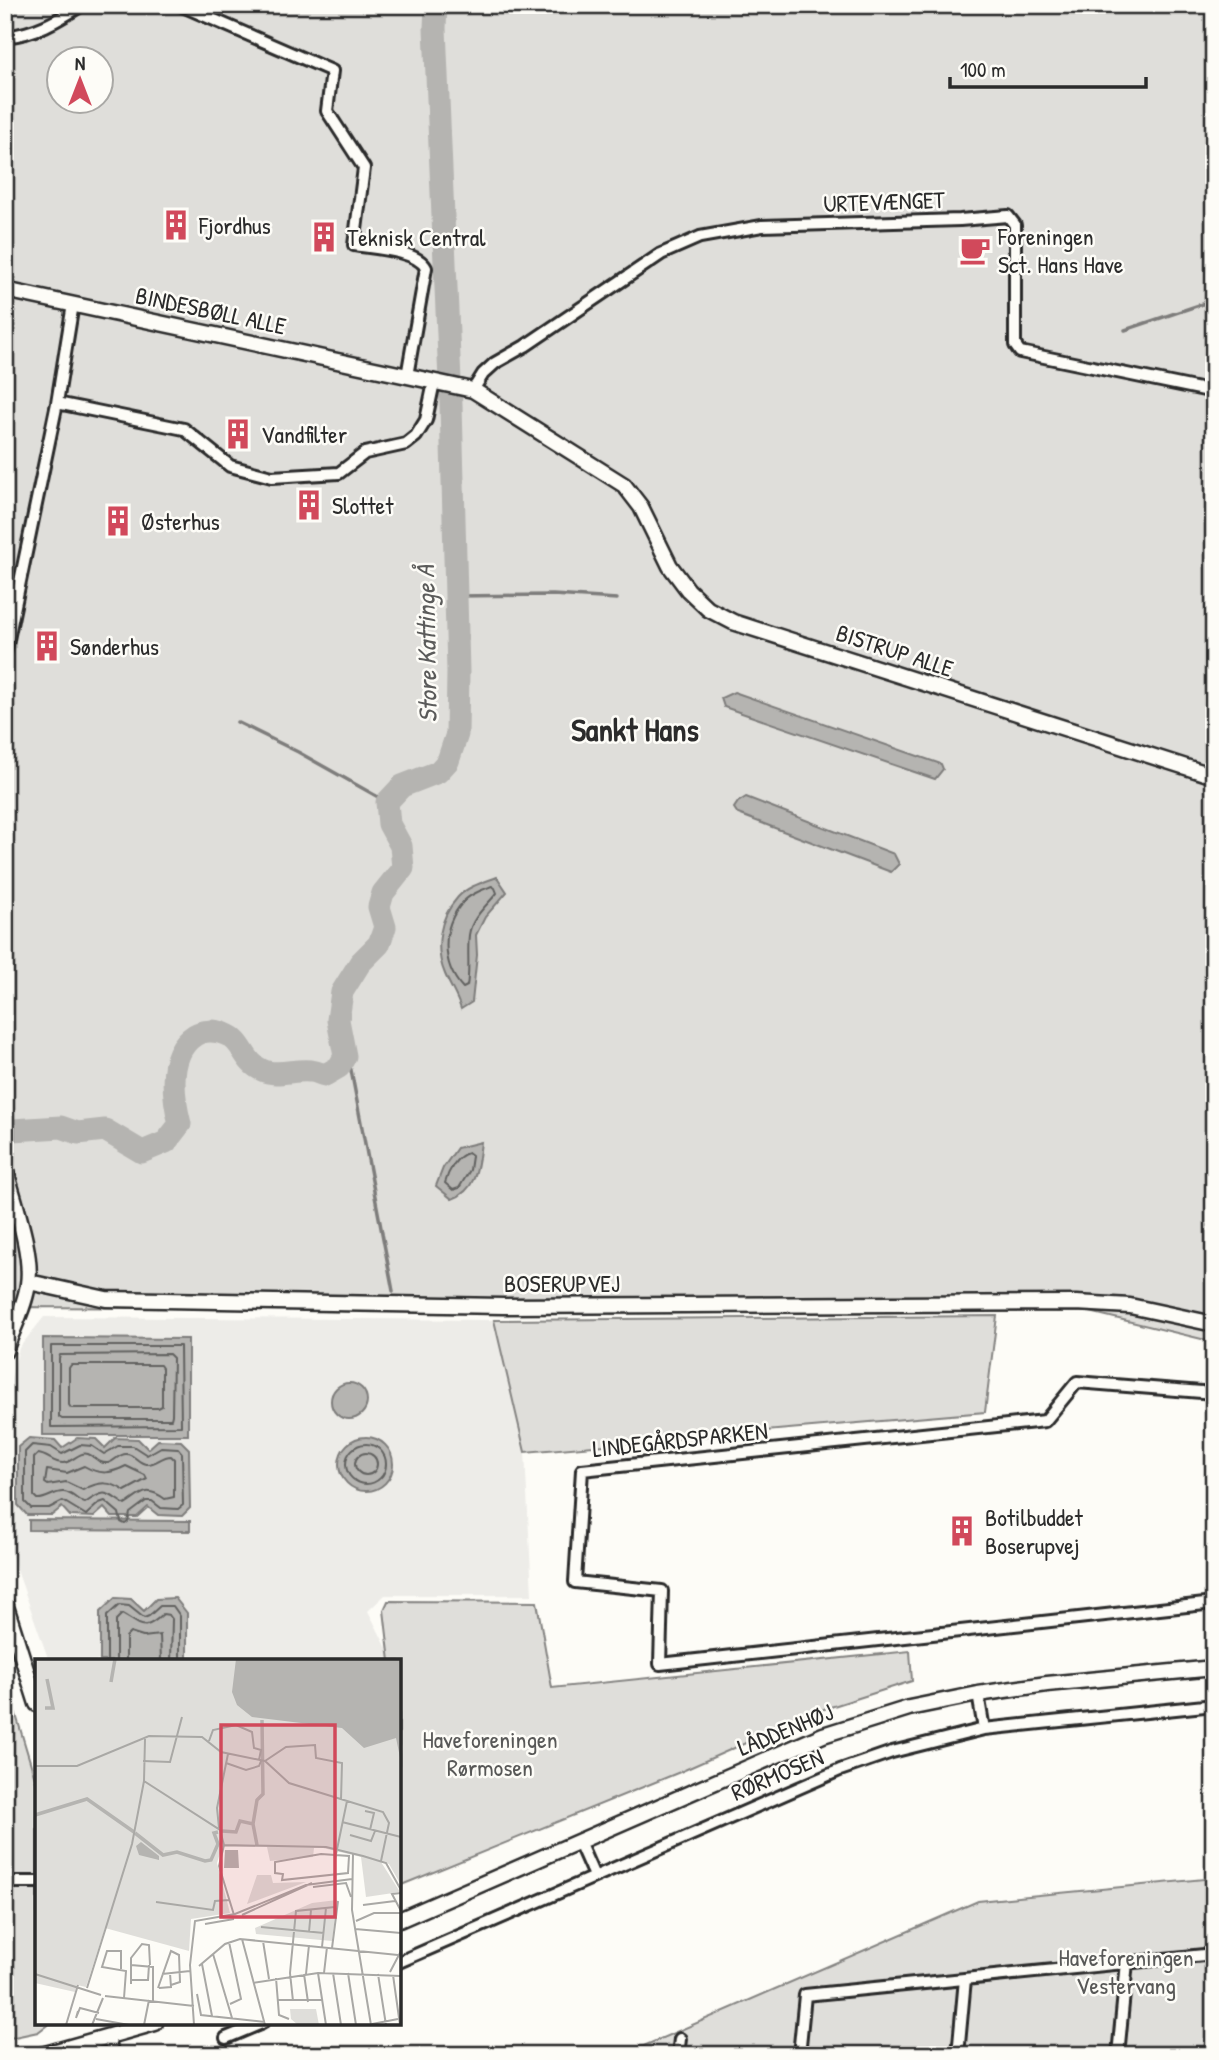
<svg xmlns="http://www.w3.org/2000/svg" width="1219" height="2060" viewBox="0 0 1219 2060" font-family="'Patrick Hand',sans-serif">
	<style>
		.built { fill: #edece8 }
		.green { fill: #dfdeda; stroke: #858482; stroke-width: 2; fill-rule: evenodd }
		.water { fill: #b5b4b1; stroke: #7e7d7b; stroke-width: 2 }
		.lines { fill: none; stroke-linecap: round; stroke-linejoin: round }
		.shore { stroke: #626261; stroke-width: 2 }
		.stream { stroke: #7e7d7b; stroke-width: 3.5 }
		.river { stroke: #b5b4b1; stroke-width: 23 }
		.minor-casing { stroke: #2b2b2b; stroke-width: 16 }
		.tertiary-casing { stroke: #2b2b2b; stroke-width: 19 }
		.minor { stroke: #fdfcf7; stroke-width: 10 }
		.tertiary { stroke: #fdfcf7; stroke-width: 14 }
		.labels { text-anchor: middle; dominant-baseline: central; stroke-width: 5; stroke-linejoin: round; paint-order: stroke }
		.street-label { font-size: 24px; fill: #2b2b2b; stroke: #fdfcf7 }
		.poi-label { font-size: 24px; fill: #2b2b2b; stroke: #fdfcf7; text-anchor: start }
		.park-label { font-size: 24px; fill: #585857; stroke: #fdfcf7 }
		.water-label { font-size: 26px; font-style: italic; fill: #5b5b5a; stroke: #fdfcf7 }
		.district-label { font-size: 32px; font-weight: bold; fill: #2b2b2b; stroke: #fdfcf7 }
		.inset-river { fill: none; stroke: #b5b4b1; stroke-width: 3.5 }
		.inset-road { fill: none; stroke: #a9a8a5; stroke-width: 2 }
		.view { fill: #d1495b; fill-opacity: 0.15; stroke: #d1495b; stroke-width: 3.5 }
		.inset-edge { fill: none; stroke: #2b2b2b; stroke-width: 3.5 }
	</style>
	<rect width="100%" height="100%" fill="#fdfcf7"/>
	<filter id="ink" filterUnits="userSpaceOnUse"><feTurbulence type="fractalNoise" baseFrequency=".0143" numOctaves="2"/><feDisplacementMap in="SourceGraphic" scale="14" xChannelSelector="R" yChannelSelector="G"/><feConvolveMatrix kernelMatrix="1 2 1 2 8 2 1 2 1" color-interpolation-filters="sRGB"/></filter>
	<g filter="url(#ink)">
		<!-- built -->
		<path class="built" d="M 44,1317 L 494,1320 L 525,1452 L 532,1595 L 385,1595 L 368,1611 L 389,1652 L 389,1661 L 49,1661 L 5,1536 L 5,1400 L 19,1348 Z"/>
		<!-- green -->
		<path class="green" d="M 5,5 L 1214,5 L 1214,1342 L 1090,1312 L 9,1307 L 5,1313 ZM 60,60 L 102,60 L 102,102 L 60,102 Z
			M 997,1316 L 985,1412 L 525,1452 L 494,1320 Z
			M 388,1601 L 537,1602 L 552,1688 L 910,1651 L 912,1681 L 818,1711 L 680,1772 L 399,1886 L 399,1661 L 390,1661 L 384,1610 Z
			M 5,1678 L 37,1785 L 37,2023 L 50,2023 L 38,2032 L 5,2039 Z
			M 1214,1878 L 1214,2055 L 623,2055 L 978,1901 Z"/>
		<!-- water -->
		<path class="water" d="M 734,692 L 941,764 L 943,769 L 935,779 L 724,707 L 721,698 Z
			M 746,797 L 894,854 L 899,864 L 891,872 L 738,814 L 734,808 L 738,802 Z
			M 497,877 L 507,892 L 485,917 L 476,935 L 477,955 L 472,1002 L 461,1009 C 457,996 450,986 445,974 C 434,948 439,918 458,897 C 468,886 484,882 497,877 Z
			M 481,1142 C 478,1166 477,1190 452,1199 L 436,1186 L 443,1168 L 457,1148 Z
			M 43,1338 L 188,1339 L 188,1435 L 43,1435 Z
			M331 1401a18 18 0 1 1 36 0a18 18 0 1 1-36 0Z
			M339 1464a27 27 0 1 1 54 0a27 27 0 1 1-54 0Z
			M 29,1438 L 55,1440 L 62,1448 L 77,1438 L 96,1439 L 105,1448 L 115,1438 L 138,1439 L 148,1449 L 158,1440 L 181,1441 L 189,1449 L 190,1508 L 182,1516 L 158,1515 L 148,1507 L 137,1517 L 112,1517 L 104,1508 L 94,1517 L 70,1516 L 62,1507 L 52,1515 L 27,1515 L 18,1505 L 18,1447 Z
			M 29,1520 L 190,1521 L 190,1531 L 29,1530 Z
			M 115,1598 L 131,1599 L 144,1611 L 156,1599 L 175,1598 L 187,1613 L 187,1661 L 100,1661 L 100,1612 Z"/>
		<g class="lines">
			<!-- shore -->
			<path class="shore" d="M 492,886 L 495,888 L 497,893 C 487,905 471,918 469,935 C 467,952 470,969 467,986 L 463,988 C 441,964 441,927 463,902 C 470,894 482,890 492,886 Z
				M 468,1153 L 472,1156 L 470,1170 L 459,1188 L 453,1190 L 445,1183 C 448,1172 456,1156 468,1153 Z
				M 51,1346 L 180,1346 L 181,1426 L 51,1427 Z
				M 169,1354 L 173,1358 L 172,1415 L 171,1419 L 62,1419 L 59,1417 L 59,1358 L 60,1355 Z
				M 71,1365 L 160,1365 L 162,1368 L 162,1406 L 158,1408 L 71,1408 L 69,1405 L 69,1368 Z
				M346 1464a20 20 0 1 1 40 0a20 20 0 1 1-40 0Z
				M 32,1445 L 51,1447 L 62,1454 L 80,1445 L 92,1446 L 104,1454 L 118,1446 L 133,1446 L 147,1455 L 161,1447 L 178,1448 L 182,1453 L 183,1505 L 178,1509 L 161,1508 L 152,1501 L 146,1501 L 130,1513 L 128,1522 L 125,1524 L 121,1522 L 119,1513 L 105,1501 L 99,1503 L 86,1515 L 63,1501 L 49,1508 L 31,1508 L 25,1502 L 25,1452 Z
				M355 1464a11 11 0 1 1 22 0a11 11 0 1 1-22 0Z
				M 38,1454 C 48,1455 53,1463 63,1463 C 72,1463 79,1451 88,1454 C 96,1457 98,1464 108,1463 C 116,1461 119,1453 127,1454 C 135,1455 138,1463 146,1464 C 156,1465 161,1456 171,1456 L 174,1459 L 174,1497 L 165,1499 C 145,1485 142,1494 125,1505 C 106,1492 106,1488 85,1503 C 77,1501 73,1493 64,1492 C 54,1491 47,1500 37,1499 L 34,1496 L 34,1458 Z
				M 84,1466 C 100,1475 110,1474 126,1466 L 145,1475 L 147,1479 L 125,1491 C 110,1481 99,1481 83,1490 L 66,1482 L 48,1485 L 45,1483 L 47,1470 L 67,1473 Z
				M 107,1661 L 107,1616 L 119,1605 L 129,1606 L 144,1618 L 149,1616 L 160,1606 L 173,1606 L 180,1616 L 180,1661
				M 116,1661 L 116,1620 L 122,1614 C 142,1625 143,1633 163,1614 L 169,1615 L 172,1619 L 171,1661
				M 126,1661 L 126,1637 L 130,1633 L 143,1637 L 160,1635 L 161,1661"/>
			<!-- stream -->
			<path class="stream" d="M 1125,330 L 1214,300
				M 456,596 L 553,595 L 617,599
				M 237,722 L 298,752 L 387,802
				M 345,1056 L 351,1070 L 393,1291"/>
			<!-- river -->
			<path class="river" d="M 13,1130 L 61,1127 L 78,1133 L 105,1130 L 142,1152 L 166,1142 L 180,1124 C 173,1096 167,1053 195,1035 C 203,1030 216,1030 225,1034 C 244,1041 243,1062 262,1070 C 276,1077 295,1069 310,1071 C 315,1071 320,1074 325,1075 L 339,1067 L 345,1056 L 338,1020 L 342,992 L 360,963 L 379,944 L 385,927 L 379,907 L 383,893 L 403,868 L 401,846 L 389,824 L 387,802 L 402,786 L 438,772 L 448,761 L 457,734 L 458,672 L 451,405 L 435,28 L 436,5"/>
			<!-- minor casing -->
			<g class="minor-casing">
				<path id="minor" d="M 180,5 L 332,71 L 327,111 L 364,168 L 354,245 C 373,248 417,250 426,268 L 407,376
					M 5,37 C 37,33 55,22 82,5
					M 473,390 L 483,374 L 495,363 L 525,346 L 661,254 L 700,237 L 762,226 L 960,220 L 1008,216 L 1015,225 L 1015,345 L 1020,352 L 1214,392
					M 57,403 L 184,429 L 230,466 L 272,477 L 339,473 L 365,453 L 406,444 L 416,436 L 426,420 L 434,382
					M 5,654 L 57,403 L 73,304
					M 1214,1393 L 1077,1382 L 1045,1421 L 582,1470 L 575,1582 L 662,1591 L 660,1664 L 1214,1603
					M 984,1729 L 1214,1705
					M 579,1842 L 594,1876
					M 5,1882 L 37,1882
					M 399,1962 L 840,1770 L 892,1752 L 984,1729 L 978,1694
					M 109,2038 L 113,2055
					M 226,2038 L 262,2023
					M 678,2055 L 680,2039
					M 799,2055 L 805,1995 L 1214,1954
					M 958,2055 L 965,1979
					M 1118,2055 L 1127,1962"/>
			</g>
			<!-- tertiary casing -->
			<g class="tertiary-casing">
				<path id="tertiary" d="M 5,290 L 473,390 L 624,485 L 641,507 L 670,566 L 688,590 L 708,609 L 733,622 L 1214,776
					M 5,1167 C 13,1199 33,1252 28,1284 C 25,1307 12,1330 5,1351
					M 29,1282 L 106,1299 L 503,1306 L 1076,1303 L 1130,1306 L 1214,1324
					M 5,1603 L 37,1704
					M 399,1920 L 823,1735 L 909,1708 L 978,1694 L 1047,1684 L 1214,1668
					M 42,2055 L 155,2023"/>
			</g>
			<!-- minor -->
			<use href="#minor" class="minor"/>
			<!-- tertiary -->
			<use href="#tertiary" class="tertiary"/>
		</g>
	</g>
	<!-- icons -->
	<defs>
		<g id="building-bare" transform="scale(2.415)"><path d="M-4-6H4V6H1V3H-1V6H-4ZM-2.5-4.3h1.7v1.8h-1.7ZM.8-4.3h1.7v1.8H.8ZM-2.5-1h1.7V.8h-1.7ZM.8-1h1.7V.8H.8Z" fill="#d1495b" stroke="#fdfcf7" stroke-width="2.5" paint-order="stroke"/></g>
		<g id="cafe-bare" transform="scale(2.415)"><path d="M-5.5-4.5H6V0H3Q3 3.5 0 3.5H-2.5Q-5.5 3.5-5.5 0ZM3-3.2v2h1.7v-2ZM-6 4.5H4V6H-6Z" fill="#d1495b" stroke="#fdfcf7" stroke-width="2.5" paint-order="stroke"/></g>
	</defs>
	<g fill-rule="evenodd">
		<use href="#building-bare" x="176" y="225"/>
		<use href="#building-bare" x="324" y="237"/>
		<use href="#cafe-bare" x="975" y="250"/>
		<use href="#building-bare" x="238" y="434"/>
		<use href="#building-bare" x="309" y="505"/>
		<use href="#building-bare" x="118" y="521"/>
		<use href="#building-bare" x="47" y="646"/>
		<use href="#building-bare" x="962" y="1531"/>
	</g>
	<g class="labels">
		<!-- street labels -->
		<g class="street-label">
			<text transform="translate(884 201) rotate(-2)">URTEVÆNGET</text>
			<text transform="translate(211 310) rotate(12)">BINDESBØLL ALLE</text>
			<text transform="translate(895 650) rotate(18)">BISTRUP ALLE</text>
			<text x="562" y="1283">BOSERUPVEJ</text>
			<text transform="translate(680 1439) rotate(-6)">LINDEGÅRDSPARKEN</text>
			<text transform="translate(785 1729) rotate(-22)">LÅDDENHØJ</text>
			<text transform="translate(777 1774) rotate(-23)">RØRMOSEN</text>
		</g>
		<!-- poi labels -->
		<g class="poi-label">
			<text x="199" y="225">Fjordhus</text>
			<text x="998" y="236">Foreningen<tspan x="998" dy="28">Sct. Hans Have</tspan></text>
			<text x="347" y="237">Teknisk Central</text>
			<text x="261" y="434">Vandfilter</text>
			<text x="332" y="505">Slottet</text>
			<text x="141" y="521">Østerhus</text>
			<text x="70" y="646">Sønderhus</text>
			<text x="985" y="1517">Botilbuddet<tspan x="985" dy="28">Boserupvej</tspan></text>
		</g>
		<!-- park labels -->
		<g class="park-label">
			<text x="490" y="1739">Haveforeningen<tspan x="490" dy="28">Rørmosen</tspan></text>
			<text x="1126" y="1957">Haveforeningen<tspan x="1126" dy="28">Vestervang</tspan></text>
		</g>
		<!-- water labels -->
		<g class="water-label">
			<text transform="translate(426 644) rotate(-91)">Store Kattinge Å</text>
		</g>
		<!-- district labels -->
		<g class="district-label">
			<text x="635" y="729">Sankt Hans</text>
		</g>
	</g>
	<!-- overview -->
	<g transform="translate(35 1659)">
		<rect width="366" height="366" fill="#fdfcf7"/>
		<path d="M 0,0 L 366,0 L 366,226 L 354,205 L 346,203 L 365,233 L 331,238 L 326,198 L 288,189 L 279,189 L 278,198 L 235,202 L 232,188 L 187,188 L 182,204 L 195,254 L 156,260 L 154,292 L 70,269 L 51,328 L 42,326 L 40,333 L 0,324 ZM 222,216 L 236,216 L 238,224 L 271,223 L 212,245 ZM 302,241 L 297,282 L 221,275 L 220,269 L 277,244 ZM 255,350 L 281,350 L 284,366 L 263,366 L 256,360 Z" fill="#dfdeda"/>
		<path d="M 201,0 L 366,0 L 366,103 L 361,79 L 329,89 L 307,69 L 217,58 L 202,46 L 197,33 ZM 106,183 L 124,197 L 124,201 L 104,196 L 101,187 ZM 190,191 L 203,191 L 204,209 L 189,209 Z" fill="#b5b4b1"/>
		<path class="inset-river" d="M 76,23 L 80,0M 10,49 L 18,49 L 12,20M 0,156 L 52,140 L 99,173M 218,165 L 222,186M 187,172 L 201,173 L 205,162 L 218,165 L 222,141 L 228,135 L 227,61M 100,174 L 128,196 L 142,193 L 170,202 L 176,201 L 183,185 L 179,174 L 183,173"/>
		<path class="inset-road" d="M 110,80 L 109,122 L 185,171 L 189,186 L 184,207 L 199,256M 174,82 L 178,71 L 201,66 L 217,73 L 219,89 L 226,91 L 224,101M 108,102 L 135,103 L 147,58M 230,102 L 251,88 L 280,86 L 281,99 L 307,104 L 306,141M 191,104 L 211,111 L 224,107 L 226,102M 0,107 L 42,107 L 114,77 L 167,78 L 186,93 L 230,102 L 254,124 L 348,153 L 354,164 L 346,202M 330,152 L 339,154 L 335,171M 307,163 L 366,178M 184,169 L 182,149 L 193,95M 315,176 L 336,182 L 340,172M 189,186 L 291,188 L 328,197 L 351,204 L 366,231M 286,195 L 314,197 L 313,214 L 247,221 L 248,215 L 240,214 L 240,203 ZM 318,195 L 317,251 L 336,366M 300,200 L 312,142M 278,228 L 311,224 L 316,238M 366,234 L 357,235 L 366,252M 121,243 L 178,251 L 180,242 L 194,241M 328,246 L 360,242M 207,256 L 277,224M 321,262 L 339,254 L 366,254M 170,265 L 199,260M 226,268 L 289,274M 320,270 L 366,274M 274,273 L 276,251M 207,280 L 230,366M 228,282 L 234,320M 194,283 L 206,340 L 195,345M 287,288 L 291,249M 297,289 L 303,242M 178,295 L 197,359M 167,305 L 177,357M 96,306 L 118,308 L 118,342M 164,307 L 190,285 L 205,280 L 363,296M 86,310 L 86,292 L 72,292 L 67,308 L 91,312 L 89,339M 355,313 L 366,292M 283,314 L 291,366M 289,314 L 292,288M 298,314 L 306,366M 313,314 L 321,366M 0,315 L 66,336M 127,315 L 155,312M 269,315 L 273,343M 271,315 L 274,286M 343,315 L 351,366M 358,316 L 365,366M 241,319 L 244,356 L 254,360M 96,321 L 113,321 L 114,306M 218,324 L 283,314 L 366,317M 96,325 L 96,299 L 107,285 L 114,286 L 115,306M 52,329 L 97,185 L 109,122M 123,329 L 136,292 L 144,296 L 145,323 L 136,326M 124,329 L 136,328 L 135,314M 162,335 L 166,356 L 230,363M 70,337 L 159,347M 242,341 L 288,341M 258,342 L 255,314 L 261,252 L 300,248M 43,352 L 41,359 L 45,349 L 64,354M 61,360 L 94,366M 337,365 L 363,360M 31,366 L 43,326M 57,366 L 68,339M 109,366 L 114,341M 159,366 L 155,306 L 160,262 L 200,255 L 271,226 L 317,220"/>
		<path class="view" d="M 186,66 L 300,66 L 300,258 L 186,258 Z"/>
		<rect width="366" height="366" class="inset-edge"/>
	</g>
	<!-- margin -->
	<rect width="1219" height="2060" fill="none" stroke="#fdfcf7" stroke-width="28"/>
	<rect x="14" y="14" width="1191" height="2032" fill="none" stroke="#2b2b2b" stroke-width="2.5" filter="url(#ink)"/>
	<!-- north arrow -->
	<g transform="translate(80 80)"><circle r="33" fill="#fdfcf7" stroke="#a9a8a5" stroke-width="2"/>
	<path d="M0-5L12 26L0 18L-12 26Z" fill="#d1495b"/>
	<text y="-10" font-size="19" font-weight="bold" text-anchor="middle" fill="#2b2b2b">N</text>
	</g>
	<!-- scale -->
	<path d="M950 77v10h196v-10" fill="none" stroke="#2b2b2b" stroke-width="3.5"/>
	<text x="960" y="77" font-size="21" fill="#2b2b2b" stroke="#fdfcf7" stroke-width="5" paint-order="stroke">100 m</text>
</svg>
